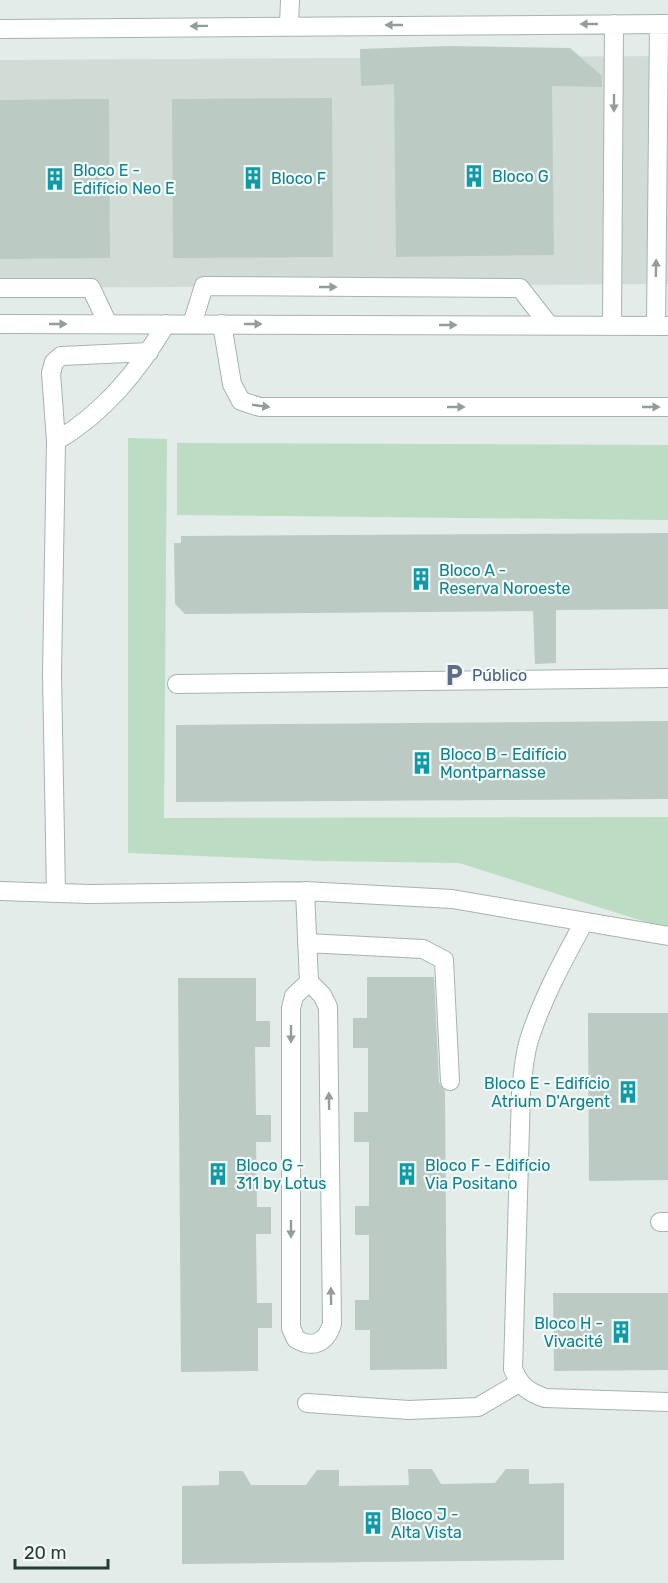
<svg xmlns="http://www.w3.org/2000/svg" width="668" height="1583" viewBox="0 0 668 1583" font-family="Rubik,sans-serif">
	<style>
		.built { fill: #d1dcd7 }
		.green { fill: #bcddc4 }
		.building { fill: #bbcac3 }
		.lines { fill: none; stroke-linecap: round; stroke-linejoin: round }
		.lane-casing { stroke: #a6b4af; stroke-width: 20 }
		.street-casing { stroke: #a6b4af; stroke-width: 20 }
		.lane { stroke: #fff; stroke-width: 18 }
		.street { stroke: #fff; stroke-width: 18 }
		.oneway { fill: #919e9a }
		.labels { text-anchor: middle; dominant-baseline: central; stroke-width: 4.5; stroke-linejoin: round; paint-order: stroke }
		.culture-label { font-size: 16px; fill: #0d838f; stroke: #f3f9f6; text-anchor: start }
		.service-label { font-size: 16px; fill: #4e5e75; stroke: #f3f9f6; text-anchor: start }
	</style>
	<rect width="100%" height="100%" fill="#e3ece8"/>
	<!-- built -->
	<path class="built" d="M 668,56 L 668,284 L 0,288 L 0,60 Z"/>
	<!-- green -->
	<path class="green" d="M 128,438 L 167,439 L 164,818 L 668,817 L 668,929 L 459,863 L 319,861 L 128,853 Z
		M 177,443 L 668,445 L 668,520 L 177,515 Z"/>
	<!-- building -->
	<path class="building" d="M 449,46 L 570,48 L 602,76 L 602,87 L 552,86 L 554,255 L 396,257 L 394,84 L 361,86 L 360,49 Z
		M 332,98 L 333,257 L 173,258 L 172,99 Z
		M 88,99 L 109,99 L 110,258 L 0,259 L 0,100 Z
		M 668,533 L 668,609 L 556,610 L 556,663 L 535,664 L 533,611 L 185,614 L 175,604 L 174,543 L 181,543 L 181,536 Z
		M 668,721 L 668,799 L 176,802 L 176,725 Z
		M 367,977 L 434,977 L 439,1082 L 445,1091 L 447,1369 L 370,1370 L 370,1330 L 355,1330 L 355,1300 L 369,1300 L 369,1235 L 355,1235 L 355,1206 L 369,1206 L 369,1142 L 354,1142 L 354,1112 L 368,1112 L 368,1048 L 353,1048 L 353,1018 L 367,1018 Z
		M 178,978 L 256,978 L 256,1021 L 270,1021 L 270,1047 L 255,1047 L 256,1115 L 271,1115 L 271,1142 L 256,1142 L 257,1207 L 271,1207 L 271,1234 L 256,1234 L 257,1303 L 272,1303 L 272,1328 L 258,1328 L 258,1371 L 181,1372 Z
		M 588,1013 L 668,1013 L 668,1180 L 589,1181 Z
		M 553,1293 L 668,1293 L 668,1370 L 554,1371 Z
		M 408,1469 L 432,1469 L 441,1484 L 495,1483 L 506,1469 L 529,1469 L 529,1484 L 564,1483 L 564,1560 L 182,1564 L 182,1486 L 219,1485 L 219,1471 L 243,1471 L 251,1485 L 306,1485 L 317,1470 L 339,1470 L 339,1486 L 409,1485 Z"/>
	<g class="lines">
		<!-- lane casing -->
		<g class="lane-casing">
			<path id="lane" d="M 289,25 L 290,0
				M 0,288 L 91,288 L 108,324
				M 192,324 L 204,286 L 520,288 L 549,325
				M 222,324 L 232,384 L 241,401 L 260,407 L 668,407
				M 660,1222 L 668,1222
				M 307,1403 L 409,1410 L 478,1407 L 519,1383"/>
		</g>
		<!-- street casing -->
		<g class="street-casing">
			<path id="street" d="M 0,29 L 668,24
				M 0,324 L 668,326
				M 612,325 L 614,24
				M 656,326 L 659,24
				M 56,441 C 104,413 138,371 166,324
				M 177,684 L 668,678
				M 0,891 L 89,894 L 305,891 L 452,899 L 668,936
				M 305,891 L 309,982 L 322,995 L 328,1007 L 332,1324 C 326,1343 313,1349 296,1339 L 291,1328 L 291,1008 L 294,996 L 309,982
				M 56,893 L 52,674 L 56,441 L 51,373 L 54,362 L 61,356 L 149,352
				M 584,922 C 564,959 543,997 530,1037 C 524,1054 523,1074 521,1092 L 513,1369 C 520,1386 528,1392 545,1398 L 668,1402
				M 307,943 L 423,949 L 444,960 L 450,1081"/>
		</g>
		<!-- lane -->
		<use href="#lane" class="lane"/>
		<!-- street -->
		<use href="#street" class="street"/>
	</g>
	<!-- one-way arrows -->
	<defs><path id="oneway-solid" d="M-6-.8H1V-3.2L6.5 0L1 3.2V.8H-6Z" transform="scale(1.5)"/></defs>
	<g class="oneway">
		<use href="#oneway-solid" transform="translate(589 24) rotate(180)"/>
		<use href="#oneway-solid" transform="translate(394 25) rotate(180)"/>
		<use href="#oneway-solid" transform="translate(199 26) rotate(179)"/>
		<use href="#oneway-solid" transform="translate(614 103) rotate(90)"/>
		<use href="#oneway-solid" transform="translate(656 268) rotate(-89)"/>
		<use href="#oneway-solid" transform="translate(328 287)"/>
		<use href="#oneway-solid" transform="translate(58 324)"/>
		<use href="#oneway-solid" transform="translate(253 324)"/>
		<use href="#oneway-solid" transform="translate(448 325)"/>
		<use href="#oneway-solid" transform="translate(261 406) rotate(8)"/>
		<use href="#oneway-solid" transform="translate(456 407)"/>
		<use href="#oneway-solid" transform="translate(651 407)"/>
		<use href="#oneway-solid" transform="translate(291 1034) rotate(90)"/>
		<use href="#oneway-solid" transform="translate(329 1101) rotate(-91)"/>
		<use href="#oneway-solid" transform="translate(291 1229) rotate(90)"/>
		<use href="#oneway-solid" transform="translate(331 1296) rotate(-91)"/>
	</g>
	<!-- icons -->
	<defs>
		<g id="building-bare" transform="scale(1.8)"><path d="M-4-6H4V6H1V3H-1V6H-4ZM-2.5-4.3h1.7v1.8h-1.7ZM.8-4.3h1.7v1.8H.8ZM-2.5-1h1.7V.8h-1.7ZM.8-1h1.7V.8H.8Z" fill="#0f9aa8" stroke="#f3f9f6" stroke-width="2.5" paint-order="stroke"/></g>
		<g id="parking-bare" transform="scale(1.8)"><path d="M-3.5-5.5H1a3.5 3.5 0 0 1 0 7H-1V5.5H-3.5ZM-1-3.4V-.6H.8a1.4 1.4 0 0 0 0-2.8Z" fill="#5c6f8a" stroke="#f3f9f6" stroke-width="2.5" paint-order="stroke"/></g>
	</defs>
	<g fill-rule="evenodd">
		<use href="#building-bare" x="474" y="176"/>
		<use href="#building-bare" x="253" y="178"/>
		<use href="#building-bare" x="55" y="179"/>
		<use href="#building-bare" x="421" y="579"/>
		<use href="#parking-bare" x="454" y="675"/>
		<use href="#building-bare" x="422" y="763"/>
		<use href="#building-bare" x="628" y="1092"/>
		<use href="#building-bare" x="218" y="1174"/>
		<use href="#building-bare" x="407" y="1174"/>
		<use href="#building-bare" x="621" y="1332"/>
		<use href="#building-bare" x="373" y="1523"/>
	</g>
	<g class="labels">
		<!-- culture labels -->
		<g class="culture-label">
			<text x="73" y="170">Bloco E -<tspan x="73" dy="18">Edifício Neo E</tspan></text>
			<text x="492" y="176">Bloco G</text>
			<text x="271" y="178">Bloco F</text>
			<text x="439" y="570">Bloco A -<tspan x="439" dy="18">Reserva Noroeste</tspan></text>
			<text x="440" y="754">Bloco B - Edifício<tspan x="440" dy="18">Montparnasse</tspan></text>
			<text x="610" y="1083" text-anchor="end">Bloco E - Edifício<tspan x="610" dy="18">Atrium D'Argent</tspan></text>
			<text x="236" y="1165">Bloco G -<tspan x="236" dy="18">311 by Lotus</tspan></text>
			<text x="425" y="1165">Bloco F - Edifício<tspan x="425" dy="18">Via Positano</tspan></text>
			<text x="603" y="1323" text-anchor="end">Bloco H -<tspan x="603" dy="18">Vivacité</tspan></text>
			<text x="391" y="1514">Bloco J -<tspan x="391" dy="18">Alta Vista</tspan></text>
		</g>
		<!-- service labels -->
		<g class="service-label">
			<text x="472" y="675">Público</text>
		</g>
	</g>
	<!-- scale -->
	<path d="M15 1559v9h93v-9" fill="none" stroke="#233d35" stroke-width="3"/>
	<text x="24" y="1559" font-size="18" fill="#233d35" stroke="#f3f9f6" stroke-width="4.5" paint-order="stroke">20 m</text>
</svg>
